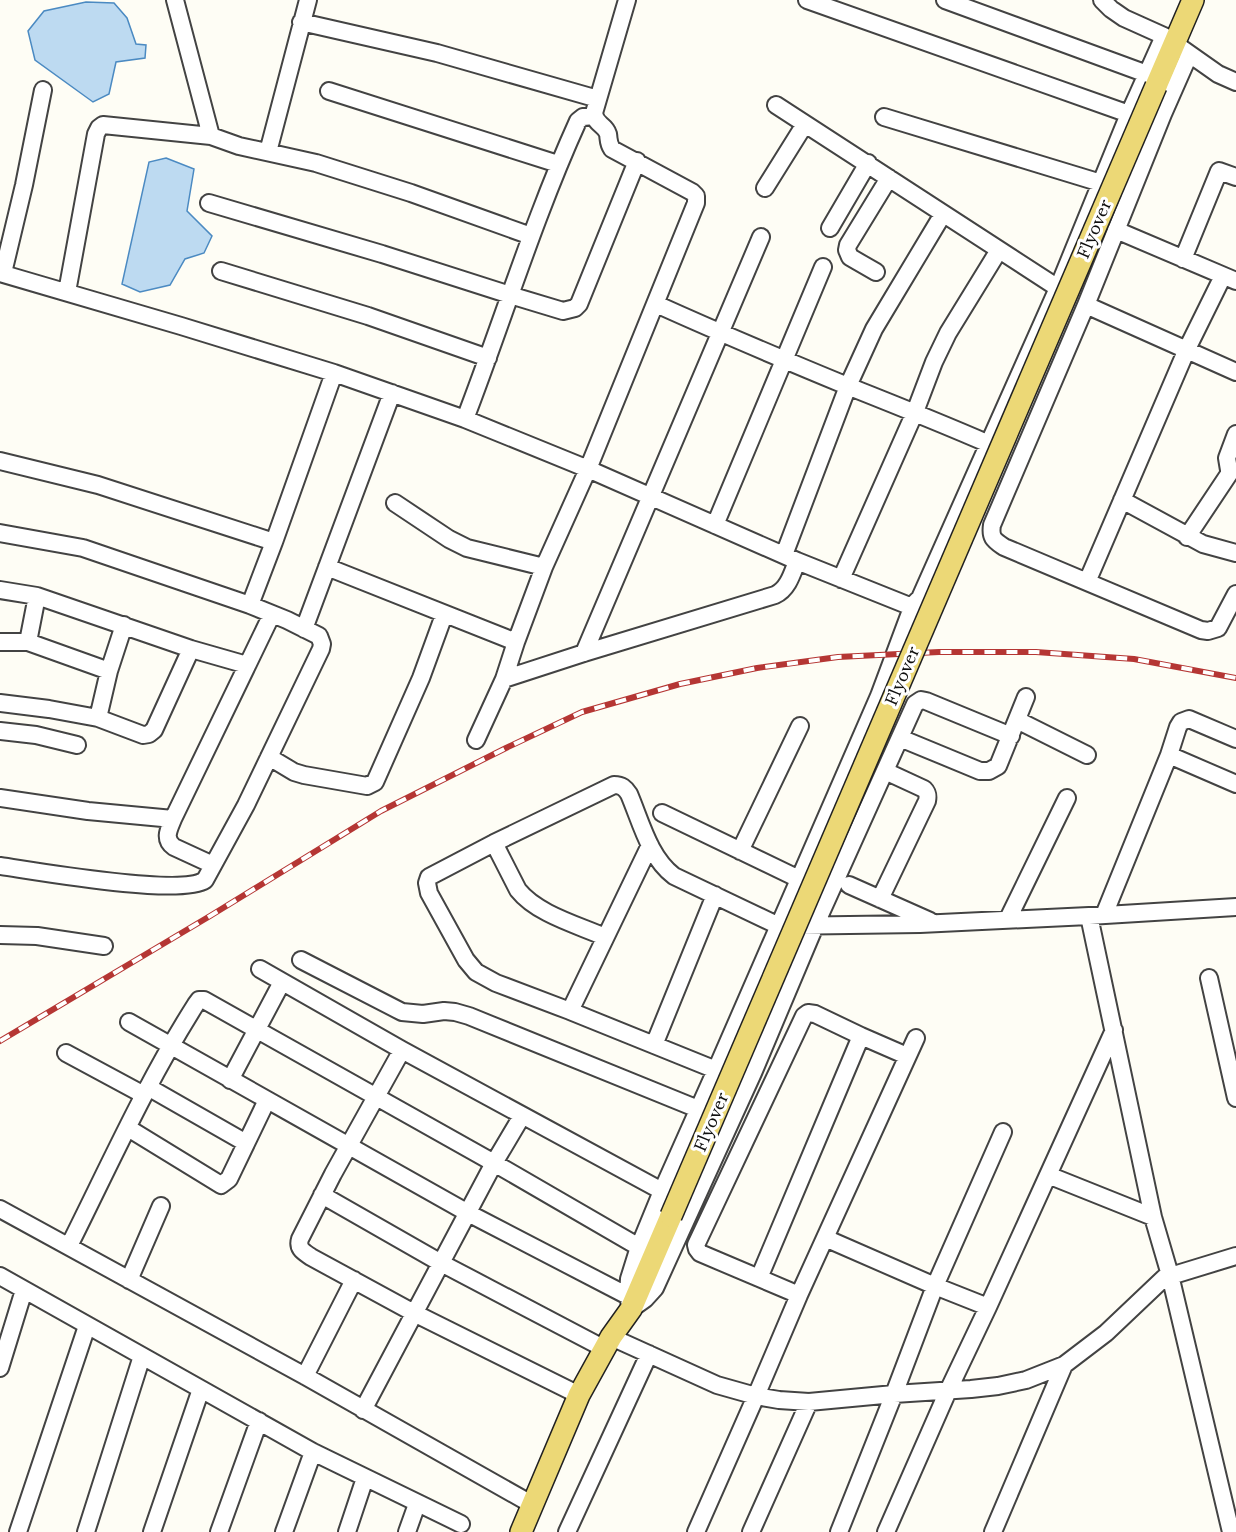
<svg xmlns="http://www.w3.org/2000/svg" width="1236" height="1532" viewBox="0 0 1236 1532" font-family="'Libre Baskerville',serif">
	<style>
		.water { fill: #bddaf1; stroke: #4b8ac2; stroke-width: 1.5 }
		.lines { fill: none; stroke-linecap: round; stroke-linejoin: round }
		.minor-casing { stroke: #434343; stroke-width: 20 }
		.major-casing { stroke: #212121; stroke-width: 24 }
		.minor { stroke: #fff; stroke-width: 16 }
		.major { stroke: #ecd876; stroke-width: 21 }
		.rail-casing { stroke: #b53634; stroke-width: 6 }
		.rail { stroke: #fff; stroke-width: 4; stroke-dasharray: 11; stroke-linecap: butt }
		.major-bridge-casing { stroke: #212121; stroke-width: 24; stroke-linecap: butt }
		.major-bridge { stroke: #ecd876; stroke-width: 21 }
		.labels { text-anchor: middle; dominant-baseline: central; stroke-width: 6; stroke-linejoin: round; paint-order: stroke }
		.street-label { font-size: 16px; fill: #101010; stroke: #fff }
	</style>
	<rect width="100%" height="100%" fill="#fefdf5"/>
	<!-- water -->
	<path class="water" d="M 86,2 L 114,3 L 127,18 L 136,44 L 146,45 L 145,58 L 116,62 L 109,94 L 93,102 L 35,60 L 28,31 L 44,11 Z
		M 166,158 L 194,169 L 187,211 L 212,236 L 204,253 L 185,259 L 170,285 L 140,292 L 122,284 L 149,162 Z"/>
	<g class="lines">
		<!-- minor casing -->
		<g class="minor-casing">
			<path id="minor" d="M 175,0 L 211,136
				M 807,0 L 1129,114
				M 945,0 L 1147,74
				M 1102,0 L 1111,9 L 1124,18 L 1164,36 L 1218,74 L 1236,82
				M 301,22 L 437,53 L 598,99
				M 1189,55 L 1163,114 L 1086,305 L 992,525 C 990,538 994,540 1004,547 L 1201,630 L 1208,631 L 1218,628 L 1236,594
				M 329,91 L 558,164
				M 776,105 C 870,165 963,227 1058,288
				M 884,117 L 1101,183
				M 268,152 L 308,0
				M 765,188 L 805,124
				M 209,203 L 382,254 L 510,295 L 563,311 L 575,308 L 579,304 L 637,161
				M 830,228 L 868,163
				M 1116,230 L 1236,281
				M 1183,259 L 1219,171 L 1236,177
				M 221,271 L 368,316 L 488,358
				M 876,272 L 850,257 L 847,250 L 848,245 L 889,178
				M 0,273 L 181,326 L 334,373 L 465,419 L 588,469 L 797,561 L 907,605 L 913,605 L 920,598 L 1058,288 L 1129,114 L 1164,36
				M 3,273 L 24,185 L 43,90
				M 67,292 L 96,134 L 99,128 L 103,125 L 211,136 L 239,146 L 316,163 L 411,193 L 531,236
				M 656,304 C 718,332 782,359 845,385 C 893,404 941,423 989,444
				M 1086,305 L 1236,372
				M 465,419 C 503,320 534,218 578,121 L 583,117 L 594,116
				M 0,461 L 98,485 L 274,542
				M 1122,500 L 1203,544 L 1236,553
				M 395,503 L 449,539 L 467,548 L 544,567
				M 715,525 L 823,267
				M 0,533 L 83,548 L 250,605 L 287,620 L 319,636 L 322,644 L 321,649 L 246,805 L 205,880 C 181,897 35,871 0,866
				M 1187,537 L 1229,474 L 1229,470 L 1227,458 L 1236,434
				M 784,555 L 848,386 L 874,329 L 943,214
				M 327,567 L 516,642
				M 841,579 L 915,412 L 934,362 L 948,333 L 999,250
				M 1087,582 L 1187,349 L 1223,276
				M 0,590 L 37,596 L 191,649 L 247,665
				M 250,605 L 274,542 L 334,373
				M 913,605 L 879,696 L 716,1070 L 662,1191 L 639,1247 L 629,1279 L 628,1296 L 631,1309 L 645,1299 L 655,1288 L 753,1073 L 815,926 L 915,704 L 921,700 L 926,701 L 1011,736
				M 304,629 L 392,393
				M 0,642 L 28,642 L 109,671
				M 28,642 L 37,596
				M 584,653 L 761,237
				M 504,679 L 584,653 L 775,595 C 788,589 792,574 797,561
				M 0,703 L 49,709 L 98,718 L 143,735 L 149,734 L 154,730 L 191,649
				M 98,718 L 109,671 L 124,625
				M 1017,720 L 1087,755
				M 0,731 L 36,735 L 77,745
				M 900,738 L 980,771 L 989,771 L 998,766 L 1026,697
				M 476,740 L 504,679 L 516,642 L 544,567 L 588,469 L 696,203 L 696,196 L 692,192 L 612,149 C 608,143 609,140 608,134 C 605,124 595,125 594,113 L 627,0
				M 1169,755 L 1236,784
				M 269,757 L 294,772 L 304,775 L 367,786 L 375,782 L 421,678 L 444,615
				M 0,798 L 88,811 L 173,819
				M 662,813 L 799,879
				M 494,843 L 518,890 C 537,914 578,925 605,937
				M 740,851 L 800,726
				M 213,865 L 174,847 C 163,839 169,829 173,819 L 272,614
				M 849,885 L 930,921
				M 880,899 L 927,801 C 928,796 928,793 924,789 L 885,771
				M 1104,915 L 1169,755 L 1178,727 L 1181,722 L 1189,719 L 1236,739
				M 1089,916 L 1153,1217 L 1170,1275 L 1231,1532
				M 1008,919 L 1067,798
				M 0,935 L 37,936 L 104,946
				M 301,960 L 402,1012 L 423,1014 L 444,1011 L 455,1012 L 469,1016 L 698,1109
				M 260,969 L 402,1050 L 662,1191
				M 1209,978 L 1236,1098
				M 570,1011 L 650,845
				M 129,1022 L 468,1213 L 628,1296
				M 654,1045 L 715,895
				M 402,1050 L 333,1174 L 300,1239 C 297,1249 304,1252 311,1257 L 414,1313 L 579,1395
				M 66,1053 L 144,1095
				M 716,1070 L 570,1011 L 496,983 L 476,972 L 466,960 L 429,893 L 427,883 L 429,877 L 494,843 L 614,785 C 622,785 625,788 629,794 C 641,822 649,857 674,876 L 779,926 L 920,924 L 1089,916 L 1236,907
				M 230,1080 L 282,982
				M 148,1087 L 246,1143
				M 128,1128 L 221,1185 L 229,1179 L 267,1100
				M 1048,1175 L 1153,1217
				M 322,1195 L 441,1263 L 605,1349
				M 0,1209 L 305,1376 L 533,1505
				M 825,1238 L 935,1286 L 988,1307
				M 69,1246 C 110,1164 147,1081 196,1004 L 199,1000 L 204,1000 L 494,1163 L 639,1247
				M 0,1276 L 313,1452 L 461,1524
				M 759,1278 L 861,1036
				M 129,1280 L 161,1206
				M 799,1295 L 700,1253 L 697,1249 L 696,1245 L 804,1016 L 808,1013 L 815,1014 L 861,1036 L 907,1056
				M 611,1337 L 717,1385 L 756,1396 L 779,1400 L 809,1402 L 894,1394 L 971,1389 L 998,1386 L 1026,1380 L 1064,1365 L 1106,1333 L 1164,1278 L 1236,1256
				M 0,1368 L 24,1290
				M 305,1376 L 354,1280
				M 363,1410 L 494,1163 L 522,1116
				M 18,1532 L 87,1326
				M 86,1532 L 142,1356
				M 152,1532 L 201,1389
				M 219,1532 L 259,1421
				M 284,1532 L 313,1452
				M 347,1532 L 365,1478
				M 407,1532 L 417,1504
				M 567,1532 L 649,1354
				M 696,1532 L 756,1396 L 799,1295 L 916,1038
				M 751,1532 L 809,1402
				M 839,1532 L 894,1394 L 935,1286 L 1003,1132
				M 886,1532 L 948,1391 L 988,1307 L 1114,1030
				M 993,1532 L 1064,1365"/>
		</g>
		<!-- major casing -->
		<g class="major-casing">
			<path id="major" d="M 1156,86 L 1193,0
				M 521,1532 L 579,1395 L 611,1337 L 631,1309 L 671,1216"/>
		</g>
		<!-- minor -->
		<use href="#minor" class="minor"/>
		<!-- major -->
		<use href="#major" class="major"/>
		<!-- rail casing -->
		<g class="rail-casing">
			<path id="rail" d="M 0,1041 L 210,916 L 381,811 L 506,748 L 582,712 L 680,684 L 757,668 L 838,657 L 939,652 L 1036,652 L 1134,659 L 1236,678"/>
		</g>
		<!-- rail -->
		<use href="#rail" class="rail"/>
		<!-- major-bridge casing -->
		<g class="major-bridge-casing">
			<path id="major-bridge" d="M 671,1216 L 1156,86"/>
		</g>
		<!-- major-bridge -->
		<use href="#major-bridge" class="major-bridge"/>
	</g>
	<g class="labels">
		<!-- street labels -->
		<g class="street-label">
			<text transform="translate(1094 229) rotate(-67)">Flyover</text>
			<text transform="translate(902 676) rotate(-67)">Flyover</text>
			<text transform="translate(711 1122) rotate(-67)">Flyover</text>
		</g>
	</g>
</svg>
